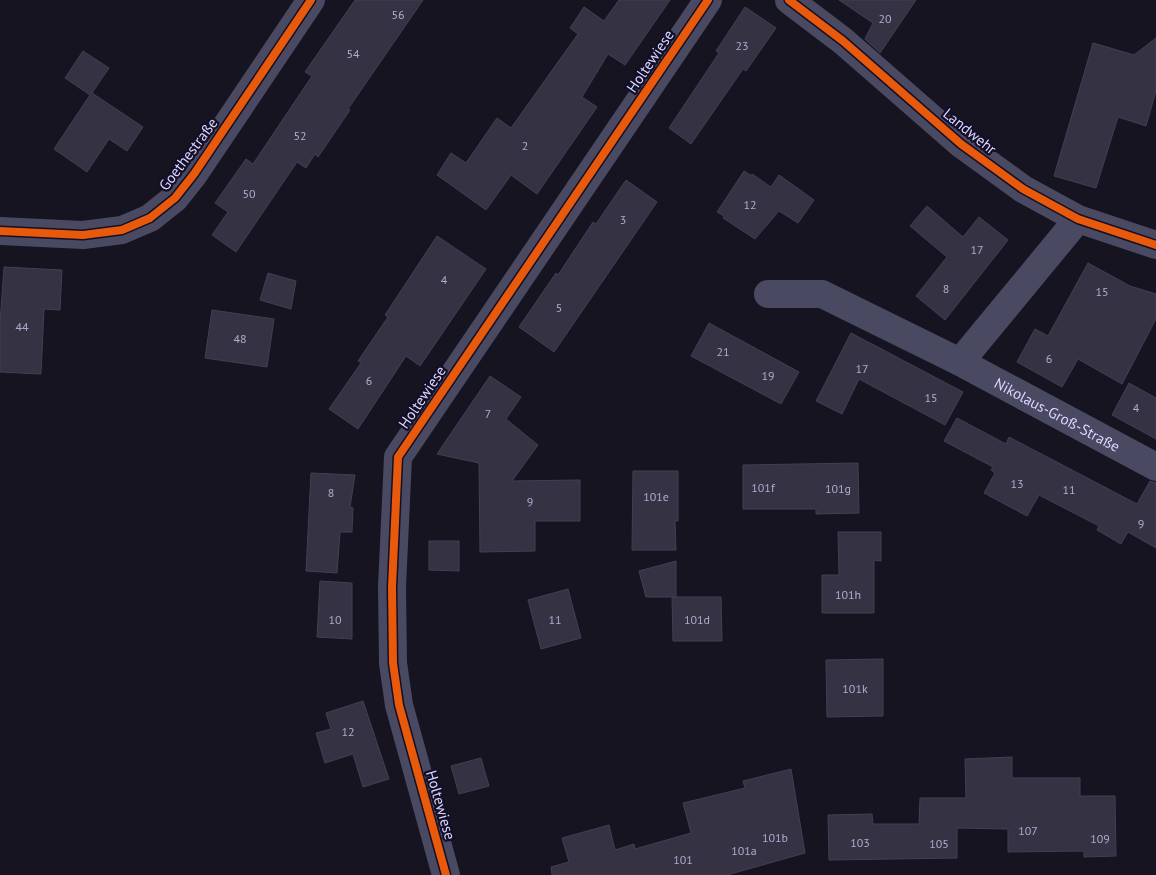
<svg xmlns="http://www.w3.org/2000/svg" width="1156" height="875" viewBox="0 0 1156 875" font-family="'PT Sans',sans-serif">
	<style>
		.building { fill: #343243; stroke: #433f54 }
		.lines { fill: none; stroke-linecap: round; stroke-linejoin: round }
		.street { stroke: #4a4962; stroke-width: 28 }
		.cycleway-casing { stroke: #130f26; stroke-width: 11 }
		.cycleway { stroke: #e8590c; stroke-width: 8 }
		.labels { text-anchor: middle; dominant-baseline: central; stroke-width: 4.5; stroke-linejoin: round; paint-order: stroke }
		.number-label { font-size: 12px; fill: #b0acd0 }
		.street-label { font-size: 15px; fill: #d9d4ff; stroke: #130f26 }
	</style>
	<rect width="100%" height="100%" fill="#161421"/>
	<!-- building -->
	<path class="building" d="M 355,0 L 423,0 L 348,109 L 350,110 L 318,157 L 315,154 L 306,168 L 297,162 L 236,252 L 212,235 L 228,212 L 215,203 L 246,159 L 253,164 L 312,76 L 305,72 Z
		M 619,0 L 670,0 L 625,65 L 608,54 L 582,97 L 597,107 L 537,194 L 511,175 L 486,210 L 437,175 L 451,153 L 466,163 L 497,118 L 511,128 L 578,34 L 570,28 L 584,7 L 604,21 Z
		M 839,0 L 916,0 L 880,53 L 865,39 L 873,23 Z
		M 745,7 L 776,28 L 746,71 L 743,69 L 691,144 L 669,128 L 719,53 L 716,51 Z
		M 1156,38 L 1156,91 L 1146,126 L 1118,117 L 1096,188 L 1054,176 L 1093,43 L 1134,55 Z
		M 83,51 L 109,68 L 92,93 L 143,127 L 127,151 L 109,139 L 87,172 L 54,149 L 90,95 L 65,78 Z
		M 744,171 L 752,176 L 752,174 L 771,187 L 779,175 L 814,200 L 798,223 L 779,211 L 755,239 L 723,218 L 724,216 L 717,212 Z
		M 626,180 L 657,202 L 554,352 L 519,327 L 556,273 L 558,275 L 593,222 L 596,224 Z
		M 927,206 L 963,237 L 979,217 L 1008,240 L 945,320 L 916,296 L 947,257 L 910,226 Z
		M 437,236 L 486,269 L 420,366 L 406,356 L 358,429 L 329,409 L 361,363 L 358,361 L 388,317 L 385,315 Z
		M 1088,263 L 1130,286 L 1156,294 L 1156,319 L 1122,384 L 1078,359 L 1062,387 L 1017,362 L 1035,329 L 1048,336 Z
		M 4,267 L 62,270 L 60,310 L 44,309 L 41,374 L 0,372 L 0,323 Z
		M 268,273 L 296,281 L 291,309 L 260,300 Z
		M 212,310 L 274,319 L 267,367 L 205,358 Z
		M 709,323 L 799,372 L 781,404 L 691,356 Z
		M 851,333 L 963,392 L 945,425 L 859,379 L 842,414 L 816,401 Z
		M 490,376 L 521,397 L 506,419 L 538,445 L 512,481 L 580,480 L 580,521 L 535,521 L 535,551 L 480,552 L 479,463 L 437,454 Z
		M 1129,383 L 1156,398 L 1156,439 L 1112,415 Z
		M 957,418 L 1006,444 L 1009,437 L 1137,504 L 1150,481 L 1156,483 L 1156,548 L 1128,532 L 1121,544 L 1097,530 L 1099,526 L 1039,495 L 1027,516 L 984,493 L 995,473 L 991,470 L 993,467 L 944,441 Z
		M 858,463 L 859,513 L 816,514 L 816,509 L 743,509 L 743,465 Z
		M 633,471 L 678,471 L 678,521 L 675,521 L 676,550 L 632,550 Z
		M 311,473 L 355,475 L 350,507 L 353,508 L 352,532 L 340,532 L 337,573 L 306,571 Z
		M 838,532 L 881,532 L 881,561 L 874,560 L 874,613 L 822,613 L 822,575 L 839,575 Z
		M 429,541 L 459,541 L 459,571 L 429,570 Z
		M 676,561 L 676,597 L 646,597 L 639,571 Z
		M 320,581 L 352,583 L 352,639 L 317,637 Z
		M 568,589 L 581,638 L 541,649 L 528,600 Z
		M 672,597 L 721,597 L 722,641 L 673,641 Z
		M 883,659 L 883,716 L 827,717 L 826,660 Z
		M 363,701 L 389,779 L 363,787 L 353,754 L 325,763 L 316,733 L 331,729 L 326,713 Z
		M 1012,757 L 1012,778 L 1080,778 L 1080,796 L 1115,796 L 1116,856 L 1084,857 L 1084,851 L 1008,852 L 1008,829 L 957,828 L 957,858 L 829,860 L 828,815 L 872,814 L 873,824 L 919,824 L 920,798 L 966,798 L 965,759 Z
		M 481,758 L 489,786 L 459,794 L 451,766 Z
		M 791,769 L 805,853 L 727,875 L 552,875 L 551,867 L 569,862 L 562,838 L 609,825 L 615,850 L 634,844 L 635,849 L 691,833 L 683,803 L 745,788 L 743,781 Z"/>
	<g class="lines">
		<!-- street -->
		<g class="street">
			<path d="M 789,0 L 843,41 L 961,144 L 1023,189 L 1078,219 L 1156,245"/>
			<path id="s1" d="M 1078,219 L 960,362 L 1156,467"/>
			<path d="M 0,231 L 83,235 L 122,230 L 150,218 L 175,198 L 194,174 L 311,0"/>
			<path d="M 768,294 L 822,294 L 960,362"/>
			<path d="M 446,875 L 399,705 L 393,663 L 392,587 L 398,457 L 708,0"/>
		</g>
		<!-- cycleway casing -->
		<g class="cycleway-casing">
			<path id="cycleway" d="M 789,0 L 843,41 L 961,144 L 1023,189 L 1078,219 L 1156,245
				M 0,231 L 83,235 L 122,230 L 150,218 L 175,198 L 194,174 L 311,0
				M 446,875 L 399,705 L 393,663 L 392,587 L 398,457 L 708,0"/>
		</g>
		<!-- cycleway -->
		<use href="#cycleway" class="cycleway"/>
	</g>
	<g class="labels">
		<!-- number labels -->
		<g class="number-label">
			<text x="398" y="14">56</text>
			<text x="885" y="18">20</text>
			<text x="742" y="45">23</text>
			<text x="353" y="53">54</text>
			<text x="300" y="135">52</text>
			<text x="525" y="145">2</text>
			<text x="249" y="193">50</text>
			<text x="750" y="204">12</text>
			<text x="623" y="219">3</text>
			<text x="977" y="249">17</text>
			<text x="444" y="279">4</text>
			<text x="946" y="288">8</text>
			<text x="1102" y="291">15</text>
			<text x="559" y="307">5</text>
			<text x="22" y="326">44</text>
			<text x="240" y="338">48</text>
			<text x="723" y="351">21</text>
			<text x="1049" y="358">6</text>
			<text x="862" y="368">17</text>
			<text x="768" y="375">19</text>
			<text x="369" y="380">6</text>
			<text x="931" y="397">15</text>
			<text x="1136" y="407">4</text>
			<text x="488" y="413">7</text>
			<text x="1017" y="483">13</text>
			<text x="763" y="487">101f</text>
			<text x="838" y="488">101g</text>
			<text x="1069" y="489">11</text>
			<text x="331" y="492">8</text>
			<text x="656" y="496">101e</text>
			<text x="530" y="501">9</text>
			<text x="1141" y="523">9</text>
			<text x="848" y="594">101h</text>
			<text x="335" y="619">10</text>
			<text x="555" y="619">11</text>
			<text x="697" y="619">101d</text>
			<text x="855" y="688">101k</text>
			<text x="348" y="731">12</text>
			<text x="1028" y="830">107</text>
			<text x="775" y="837">101b</text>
			<text x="1100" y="838">109</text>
			<text x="860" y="842">103</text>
			<text x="939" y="843">105</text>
			<text x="744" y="850">101a</text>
			<text x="683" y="859">101</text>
		</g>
		<!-- street labels -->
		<g class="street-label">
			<text transform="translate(650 61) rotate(-56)">Holtewiese</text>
			<text transform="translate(970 131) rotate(39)">Landwehr</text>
			<text transform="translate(188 154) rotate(-53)">Goethestraße</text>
			<text transform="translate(422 397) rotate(-56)">Holtewiese</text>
			<text stroke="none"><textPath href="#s1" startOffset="296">Nikolaus-Groß-Straße</textPath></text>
			<text transform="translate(441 805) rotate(74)">Holtewiese</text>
		</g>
	</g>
</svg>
